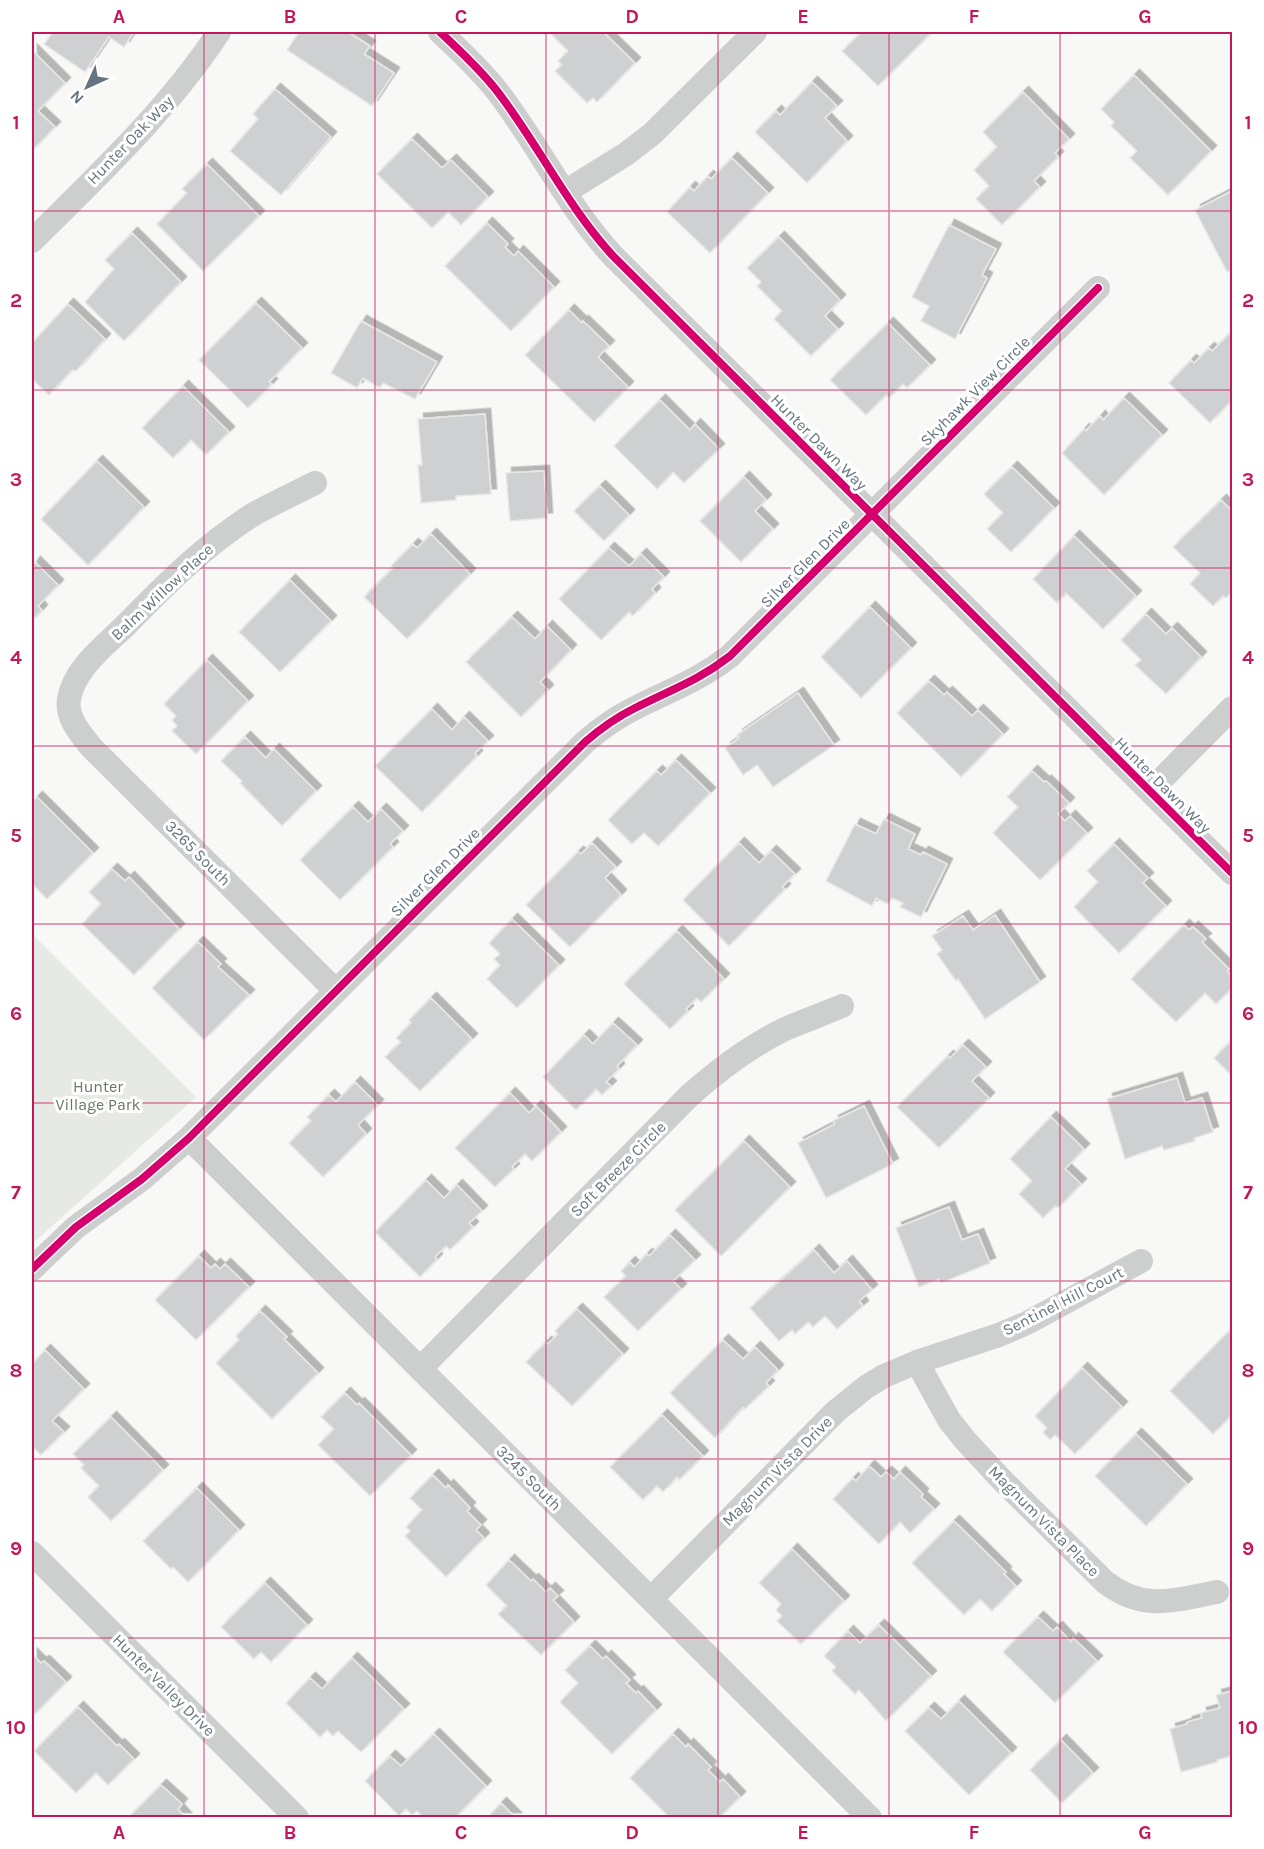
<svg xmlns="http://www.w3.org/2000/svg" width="1264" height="1849" viewBox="0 0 1264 1849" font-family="Karla,sans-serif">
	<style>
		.green { fill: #e7eae4 }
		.building { fill: #cfd0d1; stroke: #e7e7e6; stroke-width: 1.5; filter: url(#shadow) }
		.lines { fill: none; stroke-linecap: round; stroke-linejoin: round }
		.street { stroke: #cdcece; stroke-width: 24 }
		.cycleway-casing { stroke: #fff; stroke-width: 11 }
		.cycleway { stroke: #d6006c; stroke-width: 8 }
		.grid { fill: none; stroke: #c2185b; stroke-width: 1.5; stroke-opacity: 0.55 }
		.labels { text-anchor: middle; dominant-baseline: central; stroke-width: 6; stroke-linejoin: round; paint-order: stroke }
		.street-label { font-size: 16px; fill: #647581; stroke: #fff }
		.park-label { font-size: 16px; fill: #677963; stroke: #fff }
		.neatline { fill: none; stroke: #c2185b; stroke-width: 2 }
		.grid-label { font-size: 20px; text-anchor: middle; font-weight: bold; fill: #c2185b }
	</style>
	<defs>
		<filter id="shadow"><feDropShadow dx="5.5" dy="-5.5" stdDeviation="0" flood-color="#0004"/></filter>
	</defs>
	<rect width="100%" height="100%" fill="#f8f8f7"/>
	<!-- green -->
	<path class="green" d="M 32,934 L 196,1097 L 32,1244 Z"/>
	<!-- building -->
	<path class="building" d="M 53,32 L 134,32 L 124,47 L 109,37 L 85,72 L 44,44 Z
		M 299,32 L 348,32 L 370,46 L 364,54 L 394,73 L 372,106 L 287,50 Z
		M 549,32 L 603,32 L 635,63 L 597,102 L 593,98 L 587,103 L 555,71 L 562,65 L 558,61 L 568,51 Z
		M 862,32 L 932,32 L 878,86 L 842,51 Z
		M 32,50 L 65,83 L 38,111 L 55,127 L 32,151 Z
		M 1134,75 L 1211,151 L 1168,195 L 1130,158 L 1137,151 L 1111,126 L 1114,122 L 1101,109 Z
		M 812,82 L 837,106 L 825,118 L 847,141 L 807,183 L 755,132 L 776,111 L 780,115 Z
		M 275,89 L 331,137 L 281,195 L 230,151 L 258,119 L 253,114 Z
		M 1023,92 L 1069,139 L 1055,153 L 1058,157 L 1034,181 L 1040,187 L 1002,225 L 976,199 L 989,186 L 974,170 L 997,147 L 983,132 Z
		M 412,139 L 442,168 L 451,160 L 488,197 L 461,225 L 448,212 L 432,228 L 377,174 Z
		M 732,158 L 768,193 L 710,253 L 667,212 L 690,187 L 694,191 L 708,176 L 711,179 Z
		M 207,164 L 259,216 L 203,271 L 157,224 L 187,193 L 182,189 Z
		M 1232,191 L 1232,271 L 1232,270 L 1227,272 L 1195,210 Z
		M 487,223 L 508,244 L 505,247 L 514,256 L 518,251 L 554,287 L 511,331 L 445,266 Z
		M 949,225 L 996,249 L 982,275 L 987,278 L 955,339 L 921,321 L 929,306 L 912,297 Z
		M 132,233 L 181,282 L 124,341 L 85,302 L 114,269 L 105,260 Z
		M 779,237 L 840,300 L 825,316 L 838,329 L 811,356 L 774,319 L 782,311 L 757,286 L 761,282 L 747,268 Z
		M 256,303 L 302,348 L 269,382 L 272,384 L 248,408 L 199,360 Z
		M 68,304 L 105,339 L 76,371 L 72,370 L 49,395 L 32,379 L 32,343 Z
		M 569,310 L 582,323 L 583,321 L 609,346 L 598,357 L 628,387 L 594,422 L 525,355 Z
		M 361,321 L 437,362 L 415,399 L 383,383 L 380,388 L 363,378 L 357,388 L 331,373 Z
		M 888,323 L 930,365 L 907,388 L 903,384 L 889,398 L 886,395 L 866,415 L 830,380 Z
		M 1231,332 L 1232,400 L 1210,423 L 1169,383 L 1191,360 L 1194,363 L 1209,348 L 1212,351 Z
		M 183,386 L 229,432 L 206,455 L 191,440 L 173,458 L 142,428 Z
		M 1124,398 L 1162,435 L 1104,495 L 1062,453 L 1084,429 L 1086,431 L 1100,416 L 1103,420 Z
		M 660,400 L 690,430 L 695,424 L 719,449 L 684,483 L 673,472 L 657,489 L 614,446 Z
		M 485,414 L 491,494 L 456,496 L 456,500 L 421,503 L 418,465 L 422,465 L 418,419 Z
		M 97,461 L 144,507 L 88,565 L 41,519 Z
		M 1012,467 L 1054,508 L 1011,552 L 987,529 L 1003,513 L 984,494 Z
		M 544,471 L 547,518 L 510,521 L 506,473 Z
		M 744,477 L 766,500 L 755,511 L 773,529 L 741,562 L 700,521 Z
		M 600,486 L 629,515 L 604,541 L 574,511 Z
		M 1221,500 L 1232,511 L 1232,592 L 1226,598 L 1223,596 L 1213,606 L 1190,584 L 1200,573 L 1173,547 Z
		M 431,534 L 470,574 L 407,639 L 364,597 L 393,568 L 391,566 L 413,544 L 417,548 Z
		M 1074,536 L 1136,596 L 1103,629 L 1066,593 L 1057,603 L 1033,579 Z
		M 609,548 L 629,566 L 641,554 L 664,577 L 652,589 L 655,593 L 633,616 L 629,612 L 601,640 L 559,599 Z
		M 35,562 L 58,585 L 38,606 L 42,610 L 32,621 L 32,566 Z
		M 290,580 L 331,621 L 280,672 L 239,632 Z
		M 870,607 L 911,648 L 861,698 L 821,657 Z
		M 1146,614 L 1166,634 L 1172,628 L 1201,657 L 1166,694 L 1135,665 L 1141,660 L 1121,640 Z
		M 512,617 L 535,639 L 547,626 L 571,650 L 540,682 L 548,690 L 521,717 L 466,662 Z
		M 207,660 L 248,701 L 196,754 L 172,731 L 177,726 L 172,720 L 176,716 L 164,704 Z
		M 929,681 L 944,695 L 947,692 L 972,716 L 978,710 L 1003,734 L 961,777 L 897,713 Z
		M 798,693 L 834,745 L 773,787 L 757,765 L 743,775 L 725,748 L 739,738 L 737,735 Z
		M 432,709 L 452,730 L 464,717 L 488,741 L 475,753 L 477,756 L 422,812 L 375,766 Z
		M 245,737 L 266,758 L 274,749 L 316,791 L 282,826 L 240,783 L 242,781 L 221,761 Z
		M 676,760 L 710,793 L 658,846 L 644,833 L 632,844 L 608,820 L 657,771 L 661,775 Z
		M 1032,771 L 1044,782 L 1046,781 L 1069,803 L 1058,814 L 1065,821 L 1070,816 L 1087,833 L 1040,880 L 993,833 L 1018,807 L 1007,797 Z
		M 37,797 L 93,853 L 47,899 L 32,884 L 32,802 Z
		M 353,807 L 368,822 L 381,809 L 403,831 L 390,844 L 393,847 L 340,900 L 300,860 Z
		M 884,819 L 915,834 L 908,849 L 921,855 L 923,852 L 947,864 L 921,917 L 900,907 L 903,903 L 892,898 L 888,904 L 876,898 L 872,906 L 826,881 L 855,824 L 876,834 Z
		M 592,843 L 616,867 L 605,878 L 621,895 L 570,947 L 526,905 L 578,852 L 581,854 Z
		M 739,843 L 759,863 L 771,851 L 795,874 L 782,887 L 785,889 L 729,946 L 683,900 Z
		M 1114,844 L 1148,878 L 1143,883 L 1166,906 L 1119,953 L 1074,907 L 1098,882 L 1087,871 Z
		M 112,869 L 125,881 L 129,877 L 179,929 L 134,975 L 82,924 L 101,904 L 89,892 Z
		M 995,915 L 1040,982 L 985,1019 L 958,979 L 956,981 L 937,954 L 942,950 L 932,936 L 963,916 L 973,930 Z
		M 512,919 L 559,965 L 517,1008 L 487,979 L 500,965 L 494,959 L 500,954 L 489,943 Z
		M 1184,925 L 1189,930 L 1193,927 L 1206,939 L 1202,942 L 1229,969 L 1227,971 L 1232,976 L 1232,988 L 1216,1004 L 1205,993 L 1176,1022 L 1131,979 Z
		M 677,931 L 724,979 L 701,1002 L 697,998 L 686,1009 L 688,1011 L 670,1029 L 624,984 Z
		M 198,942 L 221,964 L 218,967 L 249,995 L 204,1040 L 152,988 Z
		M 431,998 L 472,1039 L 420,1091 L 385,1057 L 401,1042 L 396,1038 L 411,1023 L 409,1020 Z
		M 613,1023 L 637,1045 L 617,1066 L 619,1069 L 606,1082 L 611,1086 L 602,1095 L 596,1089 L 576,1110 L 543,1077 L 584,1035 L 593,1044 Z
		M 1232,1040 L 1232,1076 L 1214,1058 Z
		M 963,1045 L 986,1067 L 972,1081 L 989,1098 L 939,1148 L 897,1107 L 948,1056 L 950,1058 Z
		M 1177,1078 L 1185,1103 L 1202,1098 L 1213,1132 L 1194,1138 L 1195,1141 L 1164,1150 L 1162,1146 L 1125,1159 L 1107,1099 Z
		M 355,1082 L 378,1105 L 358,1125 L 366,1134 L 323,1177 L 289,1143 L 311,1121 L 307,1117 L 329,1095 L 336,1102 Z
		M 510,1093 L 529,1113 L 536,1106 L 561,1132 L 532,1161 L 525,1154 L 512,1167 L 514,1169 L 495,1187 L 455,1148 Z
		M 864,1106 L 893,1164 L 826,1198 L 798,1143 L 835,1124 L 833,1121 Z
		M 1051,1117 L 1084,1149 L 1065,1169 L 1081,1184 L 1058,1208 L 1055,1206 L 1043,1218 L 1019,1194 L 1032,1181 L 1010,1159 Z
		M 744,1141 L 790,1187 L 721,1256 L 675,1210 Z
		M 426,1180 L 444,1198 L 457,1185 L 482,1211 L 469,1223 L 473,1227 L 450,1250 L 446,1246 L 435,1257 L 437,1259 L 420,1277 L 375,1232 Z
		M 949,1207 L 962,1240 L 978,1234 L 990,1263 L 941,1283 L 939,1279 L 919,1287 L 896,1228 Z
		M 670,1235 L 695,1260 L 673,1281 L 681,1289 L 638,1331 L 604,1297 L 626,1276 L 621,1271 L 630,1262 L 634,1267 L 647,1254 L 649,1256 Z
		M 814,1250 L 834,1273 L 847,1261 L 872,1290 L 859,1301 L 863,1306 L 837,1329 L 825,1316 L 813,1327 L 808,1322 L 795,1334 L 792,1330 L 779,1341 L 750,1308 Z
		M 199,1256 L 211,1268 L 215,1264 L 220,1269 L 225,1264 L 249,1287 L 196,1340 L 155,1300 Z
		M 577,1309 L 623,1354 L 572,1406 L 526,1362 L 546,1342 L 548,1344 L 558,1334 L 555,1331 Z
		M 260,1311 L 287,1337 L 284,1339 L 318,1373 L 272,1419 L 216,1363 L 239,1340 L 236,1336 Z
		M 1232,1328 L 1232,1415 L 1213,1434 L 1170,1391 Z
		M 723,1340 L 743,1359 L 755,1347 L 778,1370 L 766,1383 L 769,1386 L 745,1409 L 743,1407 L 715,1438 L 670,1393 Z
		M 45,1350 L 84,1389 L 52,1421 L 64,1432 L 41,1455 L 32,1446 L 32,1364 Z
		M 1082,1368 L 1122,1407 L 1075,1454 L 1055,1435 L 1050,1440 L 1043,1432 L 1047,1428 L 1035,1416 Z
		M 345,1393 L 357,1405 L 359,1403 L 411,1455 L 370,1496 L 318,1445 L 334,1429 L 321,1417 Z
		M 662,1415 L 703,1456 L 679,1480 L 677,1477 L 663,1492 L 657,1486 L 643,1500 L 610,1467 Z
		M 111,1417 L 163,1470 L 111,1521 L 88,1497 L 99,1486 L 81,1468 L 84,1465 L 73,1454 Z
		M 1136,1434 L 1187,1484 L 1146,1526 L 1095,1476 Z
		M 869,1466 L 881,1477 L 886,1472 L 894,1479 L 900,1472 L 923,1494 L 921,1497 L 934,1509 L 910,1533 L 900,1522 L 879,1544 L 833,1499 L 853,1478 L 856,1481 Z
		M 433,1475 L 446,1488 L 448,1485 L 470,1508 L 467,1511 L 481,1525 L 476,1530 L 484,1538 L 446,1577 L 405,1536 L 410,1531 L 406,1527 L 422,1510 L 410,1498 Z
		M 197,1488 L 239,1530 L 188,1582 L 173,1567 L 171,1569 L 143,1541 Z
		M 954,1521 L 1006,1572 L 1004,1574 L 1016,1586 L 992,1611 L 980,1599 L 964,1615 L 912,1563 Z
		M 792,1549 L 844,1601 L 801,1644 L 777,1621 L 782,1616 L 776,1610 L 781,1604 L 759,1583 Z
		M 509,1560 L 531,1581 L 533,1579 L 546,1592 L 550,1588 L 558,1596 L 553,1600 L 574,1622 L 541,1655 L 498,1614 L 507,1606 L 486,1585 Z
		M 265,1583 L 307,1625 L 271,1662 L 261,1652 L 254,1659 L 221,1627 Z
		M 1038,1617 L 1053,1631 L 1057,1627 L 1071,1642 L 1073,1638 L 1097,1661 L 1055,1703 L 1003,1652 Z
		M 879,1625 L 931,1676 L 886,1721 L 859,1690 L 855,1694 L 832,1671 L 836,1667 L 824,1656 L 848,1631 L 860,1643 Z
		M 590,1646 L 603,1659 L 606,1656 L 630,1680 L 626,1683 L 636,1693 L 638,1691 L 656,1710 L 612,1754 L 560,1702 L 578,1683 L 565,1670 Z
		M 32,1654 L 41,1663 L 44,1661 L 66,1682 L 32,1717 Z
		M 352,1658 L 404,1709 L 361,1752 L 338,1731 L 333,1736 L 327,1730 L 320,1737 L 286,1703 L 310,1678 L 322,1689 Z
		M 1232,1691 L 1232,1756 L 1217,1760 L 1218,1762 L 1181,1772 L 1170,1729 L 1187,1724 L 1187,1722 L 1202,1718 L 1201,1713 L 1220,1708 L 1216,1695 Z
		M 959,1701 L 1011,1753 L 969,1795 L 905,1731 L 929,1708 L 941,1719 Z
		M 78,1707 L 117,1746 L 119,1744 L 134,1759 L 108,1785 L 96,1773 L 76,1793 L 34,1751 Z
		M 434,1734 L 486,1786 L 455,1818 L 424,1818 L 417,1811 L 412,1815 L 406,1809 L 399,1816 L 365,1781 L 390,1756 L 401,1766 Z
		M 673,1734 L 686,1747 L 688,1744 L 711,1767 L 708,1770 L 720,1782 L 723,1779 L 740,1797 L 719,1818 L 670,1818 L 630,1778 Z
		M 1061,1740 L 1093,1773 L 1062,1803 L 1030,1770 Z
		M 161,1785 L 182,1804 L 178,1809 L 186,1818 L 128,1818 Z
		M 501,1803 L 516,1818 L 487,1818 Z"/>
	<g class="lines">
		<!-- street -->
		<path class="street" d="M 440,32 C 460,51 480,69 497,91 C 538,144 567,206 613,256 L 1232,873
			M 565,192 L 626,154 L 652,134 L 755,32
			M 32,241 C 99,174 167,111 219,32
			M 315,483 C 295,493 274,503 254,514 C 206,544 166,584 127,624 C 106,645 74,668 69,699 C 66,718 80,733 91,747 L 336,991
			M 1150,791 L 1232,708
			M 189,1138 L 870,1818
			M 32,1269 L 76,1227 L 142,1179 L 189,1138 L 585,742 C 600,729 617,717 635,708 C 670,690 698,681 730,656 L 1098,288
			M 917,1362 L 949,1420 L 965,1440 L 999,1477 L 1105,1582 C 1144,1612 1173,1600 1217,1592
			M 420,1369 L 689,1096 C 718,1070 750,1046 785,1029 C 804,1021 823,1014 842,1006
			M 32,1553 L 297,1818
			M 651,1599 L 835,1412 L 866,1387 L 884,1376 L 917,1362 L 999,1335 L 1027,1323 L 1141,1261"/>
		<!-- cycleway casing -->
		<g class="cycleway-casing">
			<path id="cycleway" d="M 440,32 C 460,51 480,69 497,91 C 538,144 567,206 613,256 L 1232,873
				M 32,1269 L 76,1227 L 142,1179 L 189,1138 L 585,742 C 600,729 617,717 635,708 C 670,690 698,681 730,656 L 1098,288"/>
		</g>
		<!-- cycleway -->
		<use href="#cycleway" class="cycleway"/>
	</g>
	<!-- grid -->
	<path class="grid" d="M 204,32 L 204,1818M 375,32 L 375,1818M 546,32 L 546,1818M 718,32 L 718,1818M 889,32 L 889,1818M 1060,32 L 1060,1818M 32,211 L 1232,211M 32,390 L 1232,390M 32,568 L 1232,568M 32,746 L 1232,746M 32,924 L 1232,924M 32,1103 L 1232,1103M 32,1281 L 1232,1281M 32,1459 L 1232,1459M 32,1638 L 1232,1638"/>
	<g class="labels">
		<!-- street labels -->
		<g class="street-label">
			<text transform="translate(130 140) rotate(-46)">Hunter Oak Way</text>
			<text transform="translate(975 391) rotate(-45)">Skyhawk View Circle</text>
			<text transform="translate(819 442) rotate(45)">Hunter Dawn Way</text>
			<text transform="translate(805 563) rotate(-45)">Silver Glen Drive</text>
			<text transform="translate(162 592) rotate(-43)">Balm Willow Place</text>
			<text transform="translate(1163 785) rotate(45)">Hunter Dawn Way</text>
			<text transform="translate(198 853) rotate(45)">3265 South</text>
			<text transform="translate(435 872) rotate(-45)">Silver Glen Drive</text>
			<text transform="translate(618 1169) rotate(-45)">Soft Breeze Circle</text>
			<text transform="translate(1063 1301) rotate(-27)">Sentinel Hill Court</text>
			<text transform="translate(777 1471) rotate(-45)">Magnum Vista Drive</text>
			<text transform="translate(529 1478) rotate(45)">3245 South</text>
			<text transform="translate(1044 1521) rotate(45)">Magnum Vista Place</text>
			<text transform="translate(164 1685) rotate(45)">Hunter Valley Drive</text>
		</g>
		<!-- park labels -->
		<g class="park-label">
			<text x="98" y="1086">Hunter<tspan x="98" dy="18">Village Park</tspan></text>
		</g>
	</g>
	<!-- border -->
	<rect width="1264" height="1849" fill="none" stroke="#ffffff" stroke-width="66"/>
	<!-- north arrow -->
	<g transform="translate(87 87) rotate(225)" stroke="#ffffff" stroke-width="4.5" paint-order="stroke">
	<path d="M0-4.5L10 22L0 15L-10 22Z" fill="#647581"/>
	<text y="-9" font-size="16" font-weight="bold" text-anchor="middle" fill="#647581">N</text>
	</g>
	<rect x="33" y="33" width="1198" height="1783" class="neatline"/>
	<g class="grid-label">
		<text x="119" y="23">A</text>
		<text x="290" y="23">B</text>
		<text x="461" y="23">C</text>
		<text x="632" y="23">D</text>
		<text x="803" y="23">E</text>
		<text x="974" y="23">F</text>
		<text x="1145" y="23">G</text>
		<text x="16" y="129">1</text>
		<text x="1248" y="129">1</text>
		<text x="16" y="307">2</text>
		<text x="1248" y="307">2</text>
		<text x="16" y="486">3</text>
		<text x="1248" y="486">3</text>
		<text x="16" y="664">4</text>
		<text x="1248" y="664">4</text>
		<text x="16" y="842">5</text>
		<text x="1248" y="842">5</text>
		<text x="16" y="1020">6</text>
		<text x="1248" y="1020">6</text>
		<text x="16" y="1199">7</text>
		<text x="1248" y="1199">7</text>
		<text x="16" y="1377">8</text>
		<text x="1248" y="1377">8</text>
		<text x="16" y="1555">9</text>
		<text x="1248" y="1555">9</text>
		<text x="16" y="1734">10</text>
		<text x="1248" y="1734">10</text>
		<text x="119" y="1839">A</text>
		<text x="290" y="1839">B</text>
		<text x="461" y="1839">C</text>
		<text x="632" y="1839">D</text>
		<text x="803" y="1839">E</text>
		<text x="974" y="1839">F</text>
		<text x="1145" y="1839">G</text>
	</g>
</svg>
